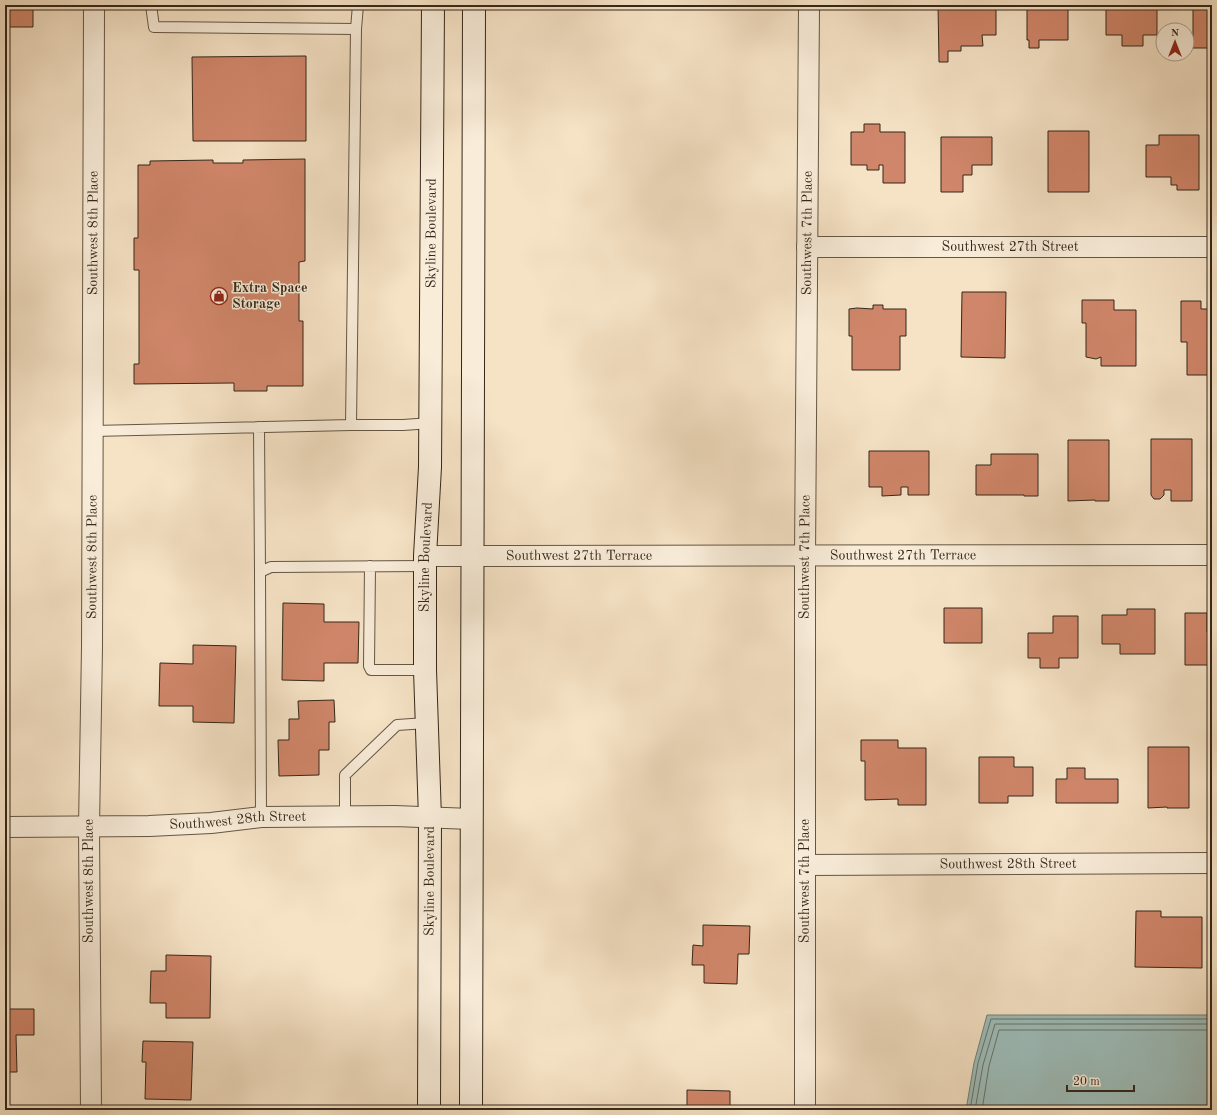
<svg xmlns="http://www.w3.org/2000/svg" width="1217" height="1115" viewBox="0 0 1217 1115" font-family="'Old Standard TT',serif">
	<style>
		.water { fill: #9dbdb9; stroke: #738179 }
		.lines { fill: none; stroke-linecap: round; stroke-linejoin: round }
		.shore { stroke: #687269; stroke-width: 1 }
		.building { fill: #d0866a; stroke: #342719 }
		.lane-casing { stroke: #645644; stroke-width: 12 }
		.street-casing { stroke: #645644; stroke-width: 22 }
		.secondary-casing { stroke: #342719; stroke-width: 24 }
		.lane { stroke: #f9edda; stroke-width: 10 }
		.street { stroke: #f9edda; stroke-width: 20 }
		.secondary { stroke: #f9edda; stroke-width: 22 }
		.labels { text-anchor: middle; dominant-baseline: central; stroke-width: 3; stroke-linejoin: round; paint-order: stroke }
		.street-label { font-size: 14px; fill: #342719; stroke: #f9edda }
		.poi-label { font-size: 14px; font-weight: bold; fill: #342719; stroke: #f9edda; text-anchor: start }
	</style>
	<rect width="100%" height="100%" fill="#f6e3c6"/>
	<filter id="stains"><feTurbulence type="fractalNoise" baseFrequency=".005" numOctaves="4"/><feColorMatrix values="0 0 0 0 .2 0 0 0 0 .09 0 0 0 0 .02 0 0 0 .5 -.17"/></filter>
	<radialGradient id="worn" r=".72"><stop offset=".6" stop-color="#630" stop-opacity="0"/><stop offset="1" stop-color="#630" stop-opacity=".3"/></radialGradient>
	<!-- water -->
	<path class="water" d="M 987,1015 L 1212,1015 L 1212,1110 L 966,1110 L 974,1063 Z"/>
	<g class="lines">
		<!-- shore -->
		<path class="shore" d="M 970,1110 L 978,1063 L 991,1019 L 1212,1019
			M 975,1110 L 983,1065 L 995,1024 L 1212,1024
			M 982,1110 L 989,1066 L 999,1030 L 1212,1030"/>
	</g>
	<!-- building -->
	<path class="building" d="M 5,5 L 33,5 L 33,27 L 5,27 Z
		M 938,5 L 967,5 L 967,9 L 996,9 L 996,35 L 982,35 L 983,46 L 961,46 L 961,51 L 948,51 L 948,62 L 939,62 Z
		M 1027,5 L 1068,5 L 1068,40 L 1039,40 L 1039,48 L 1029,48 L 1029,40 L 1027,40 Z
		M 1130,5 L 1157,5 L 1157,35 L 1143,35 L 1143,46 L 1122,46 L 1122,35 L 1106,35 L 1106,6 Z
		M 1193,5 L 1212,5 L 1212,48 L 1193,48 Z
		M 306,56 L 306,141 L 193,141 L 192,57 Z
		M 864,124 L 880,124 L 880,132 L 905,132 L 905,183 L 883,183 L 883,165 L 879,165 L 879,170 L 867,170 L 867,165 L 851,165 L 851,132 L 864,132 Z
		M 1048,131 L 1089,131 L 1089,192 L 1048,192 Z
		M 1159,135 L 1199,135 L 1199,190 L 1177,190 L 1177,185 L 1171,185 L 1171,177 L 1146,177 L 1146,145 L 1159,145 Z
		M 941,137 L 992,137 L 992,165 L 972,165 L 972,175 L 963,175 L 963,192 L 941,192 Z
		M 305,159 L 305,261 L 299,262 L 299,321 L 303,321 L 303,386 L 267,386 L 267,391 L 234,391 L 234,383 L 134,384 L 134,364 L 139,364 L 139,270 L 134,270 L 134,238 L 138,238 L 138,165 L 150,165 L 150,161 L 213,160 L 213,163 L 243,163 L 243,160 Z
		M 962,292 L 1006,292 L 1005,358 L 961,357 Z
		M 1082,300 L 1114,300 L 1114,310 L 1136,310 L 1136,366 L 1101,366 L 1101,357 L 1096,359 L 1086,357 L 1086,323 L 1082,323 Z
		M 1181,301 L 1201,301 L 1201,309 L 1212,309 L 1212,375 L 1187,375 L 1187,342 L 1181,342 Z
		M 873,305 L 883,305 L 883,309 L 906,309 L 906,336 L 900,336 L 900,370 L 852,370 L 852,336 L 849,336 L 849,309 L 857,308 L 873,309 Z
		M 1151,439 L 1192,439 L 1192,501 L 1171,501 L 1171,490 L 1164,490 L 1164,495 L 1160,499 L 1154,499 L 1151,495 Z
		M 1068,440 L 1109,440 L 1109,501 L 1095,501 L 1095,500 L 1068,501 Z
		M 869,451 L 929,451 L 929,495 L 908,495 L 908,487 L 901,487 L 901,495 L 882,496 L 882,487 L 869,487 Z
		M 991,454 L 1038,454 L 1038,496 L 1024,496 L 1024,495 L 976,495 L 976,465 L 991,465 Z
		M 283,603 L 324,604 L 324,622 L 359,622 L 358,663 L 324,663 L 324,681 L 282,680 Z
		M 944,608 L 982,608 L 982,643 L 944,643 Z
		M 1127,609 L 1155,609 L 1155,654 L 1120,654 L 1120,644 L 1102,644 L 1102,615 L 1127,615 Z
		M 1185,613 L 1207,613 L 1207,632 L 1211,632 L 1211,626 L 1212,626 L 1212,673 L 1210,673 L 1210,665 L 1185,665 Z
		M 1053,616 L 1078,616 L 1078,658 L 1059,658 L 1059,668 L 1040,668 L 1040,658 L 1028,658 L 1028,633 L 1053,633 Z
		M 193,645 L 236,646 L 234,723 L 193,722 L 193,706 L 159,706 L 160,663 L 193,664 Z
		M 334,700 L 335,722 L 329,722 L 329,750 L 319,750 L 319,775 L 279,776 L 278,740 L 289,740 L 289,719 L 299,719 L 298,701 Z
		M 861,740 L 898,740 L 898,748 L 926,748 L 926,805 L 898,805 L 898,799 L 865,800 L 865,761 L 861,761 Z
		M 1148,747 L 1189,747 L 1189,808 L 1167,808 L 1167,807 L 1148,808 Z
		M 979,757 L 1014,757 L 1014,767 L 1033,767 L 1033,796 L 1008,796 L 1008,803 L 979,803 Z
		M 1067,768 L 1085,768 L 1085,779 L 1118,779 L 1118,803 L 1056,803 L 1056,779 L 1067,779 Z
		M 1136,911 L 1161,911 L 1161,917 L 1202,917 L 1202,968 L 1135,967 Z
		M 703,925 L 750,926 L 749,954 L 738,954 L 737,984 L 704,983 L 704,965 L 692,965 L 693,945 L 703,946 Z
		M 166,955 L 211,956 L 210,1018 L 166,1018 L 166,1003 L 150,1003 L 151,971 L 166,971 Z
		M 5,1009 L 34,1009 L 34,1035 L 16,1035 L 17,1072 L 5,1072 Z
		M 143,1041 L 193,1042 L 191,1100 L 145,1099 L 146,1062 L 142,1062 Z
		M 687,1090 L 730,1091 L 730,1110 L 687,1110 Z"/>
	<g class="lines">
		<!-- lane casing -->
		<g class="lane-casing">
			<path id="lane" d="M 151,5 L 154,27 L 356,29 L 358,5
				M 351,425 L 356,29
				M 259,427 L 260,572
				M 93,431 L 351,425 L 403,425 L 431,423
				M 370,566 L 369,666 L 371,670 L 425,670
				M 345,816 L 345,775 L 397,725 L 427,723
				M 261,817 L 260,572 L 271,567 L 425,566"/>
		</g>
		<!-- street casing -->
		<g class="street-casing">
			<g id="street">
				<path id="s1" d="M 807,247 L 1212,247"/>
				<path id="s2" d="M 425,556 L 1212,555"/>
				<path id="s3" d="M 5,827 L 149,826 L 211,823 L 261,817 L 395,816 L 471,819"/>
				<path id="s4" d="M 805,865 L 1212,863"/>
				<path id="s5" d="M 91,1110 L 89,827 L 92,647 L 94,5"/>
				<path id="s6" d="M 805,1110 L 805,557 L 809,5"/>
			</g>
		</g>
		<!-- secondary casing -->
		<g class="secondary-casing">
			<g id="secondary">
				<path id="s7" d="M 429,1110 L 430,818 L 425,670 L 425,556 L 430,467 L 433,5"/>
				<path d="M 471,1110 L 474,5"/>
			</g>
		</g>
		<!-- lane -->
		<use href="#lane" class="lane"/>
		<!-- street -->
		<use href="#street" class="street"/>
		<!-- secondary -->
		<use href="#secondary" class="secondary"/>
	</g>
	<!-- icons -->
	<defs>
		<g id="shop-ring" transform="scale(0.9)"><circle r="9.5" fill="#f9edda" stroke="#8f2418" stroke-width="1.5"/><path d="M-5-2.5h2.3a2.7 3.5 0 0 1 5.4 0H5L5.5 6h-11ZM-1.5-2.5h3a1.5 2.3 0 0 0-3 0Z" fill="#8f2418"/></g>
	</defs>
	<g fill-rule="evenodd">
		<use href="#shop-ring" x="219" y="296"/>
	</g>
	<g class="labels">
		<!-- street labels -->
		<g class="street-label">
			<text stroke="none"><textPath href="#s5" startOffset="877">Southwest 8th Place</textPath></text>
			<text stroke="none"><textPath href="#s7" startOffset="877">Skyline Boulevard</textPath></text>
			<text stroke="none"><textPath href="#s6" startOffset="877">Southwest 7th Place</textPath></text>
			<text stroke="none"><textPath href="#s1" startOffset="203">Southwest 27th Street</textPath></text>
			<text stroke="none"><textPath href="#s2" startOffset="154">Southwest 27th Terrace</textPath></text>
			<text stroke="none"><textPath href="#s2" startOffset="478">Southwest 27th Terrace</textPath></text>
			<text stroke="none"><textPath href="#s6" startOffset="553">Southwest 7th Place</textPath></text>
			<text stroke="none"><textPath href="#s5" startOffset="553">Southwest 8th Place</textPath></text>
			<text stroke="none"><textPath href="#s7" startOffset="553">Skyline Boulevard</textPath></text>
			<text stroke="none"><textPath href="#s3" startOffset="233">Southwest 28th Street</textPath></text>
			<text stroke="none"><textPath href="#s4" startOffset="203">Southwest 28th Street</textPath></text>
			<text transform="translate(89 881) rotate(-90)">Southwest 8th Place</text>
			<text stroke="none"><textPath href="#s7" startOffset="229">Skyline Boulevard</textPath></text>
			<text transform="translate(805 881) rotate(-90)">Southwest 7th Place</text>
		</g>
		<!-- poi labels -->
		<g class="poi-label">
			<text x="232" y="288">Extra Space<tspan x="232" dy="16">Storage</tspan></text>
		</g>
	</g>
	<!-- margin -->
	<rect width="1217" height="1115" fill="none" stroke="#f6e3c6" stroke-width="20"/>
	<rect x="6" y="6" width="1205" height="1103" fill="none" stroke="#342719" stroke-width="2"/>
	<rect x="10" y="10" width="1197" height="1095" fill="none" stroke="#342719"/>
	<!-- north arrow -->
	<g transform="translate(1175 42)"><circle r="19" fill="#f9edda" stroke="#aa9e8d"/>
	<path d="M0-3L7 15L0 10L-7 15Z" fill="#8f2418"/>
	<text y="-6" font-size="11" font-weight="bold" text-anchor="middle" fill="#342719">N</text>
	</g>
	<!-- scale -->
	<path d="M1067 1085v6h67v-6" fill="none" stroke="#342719" stroke-width="2"/>
	<text x="1073" y="1085" font-size="12" fill="#342719" stroke="#f9edda" stroke-width="3" paint-order="stroke">20 m</text>
	<rect width="100%" height="100%" filter="url(#stains)"/>
	<rect width="100%" height="100%" fill="url(#worn)"/>
</svg>
